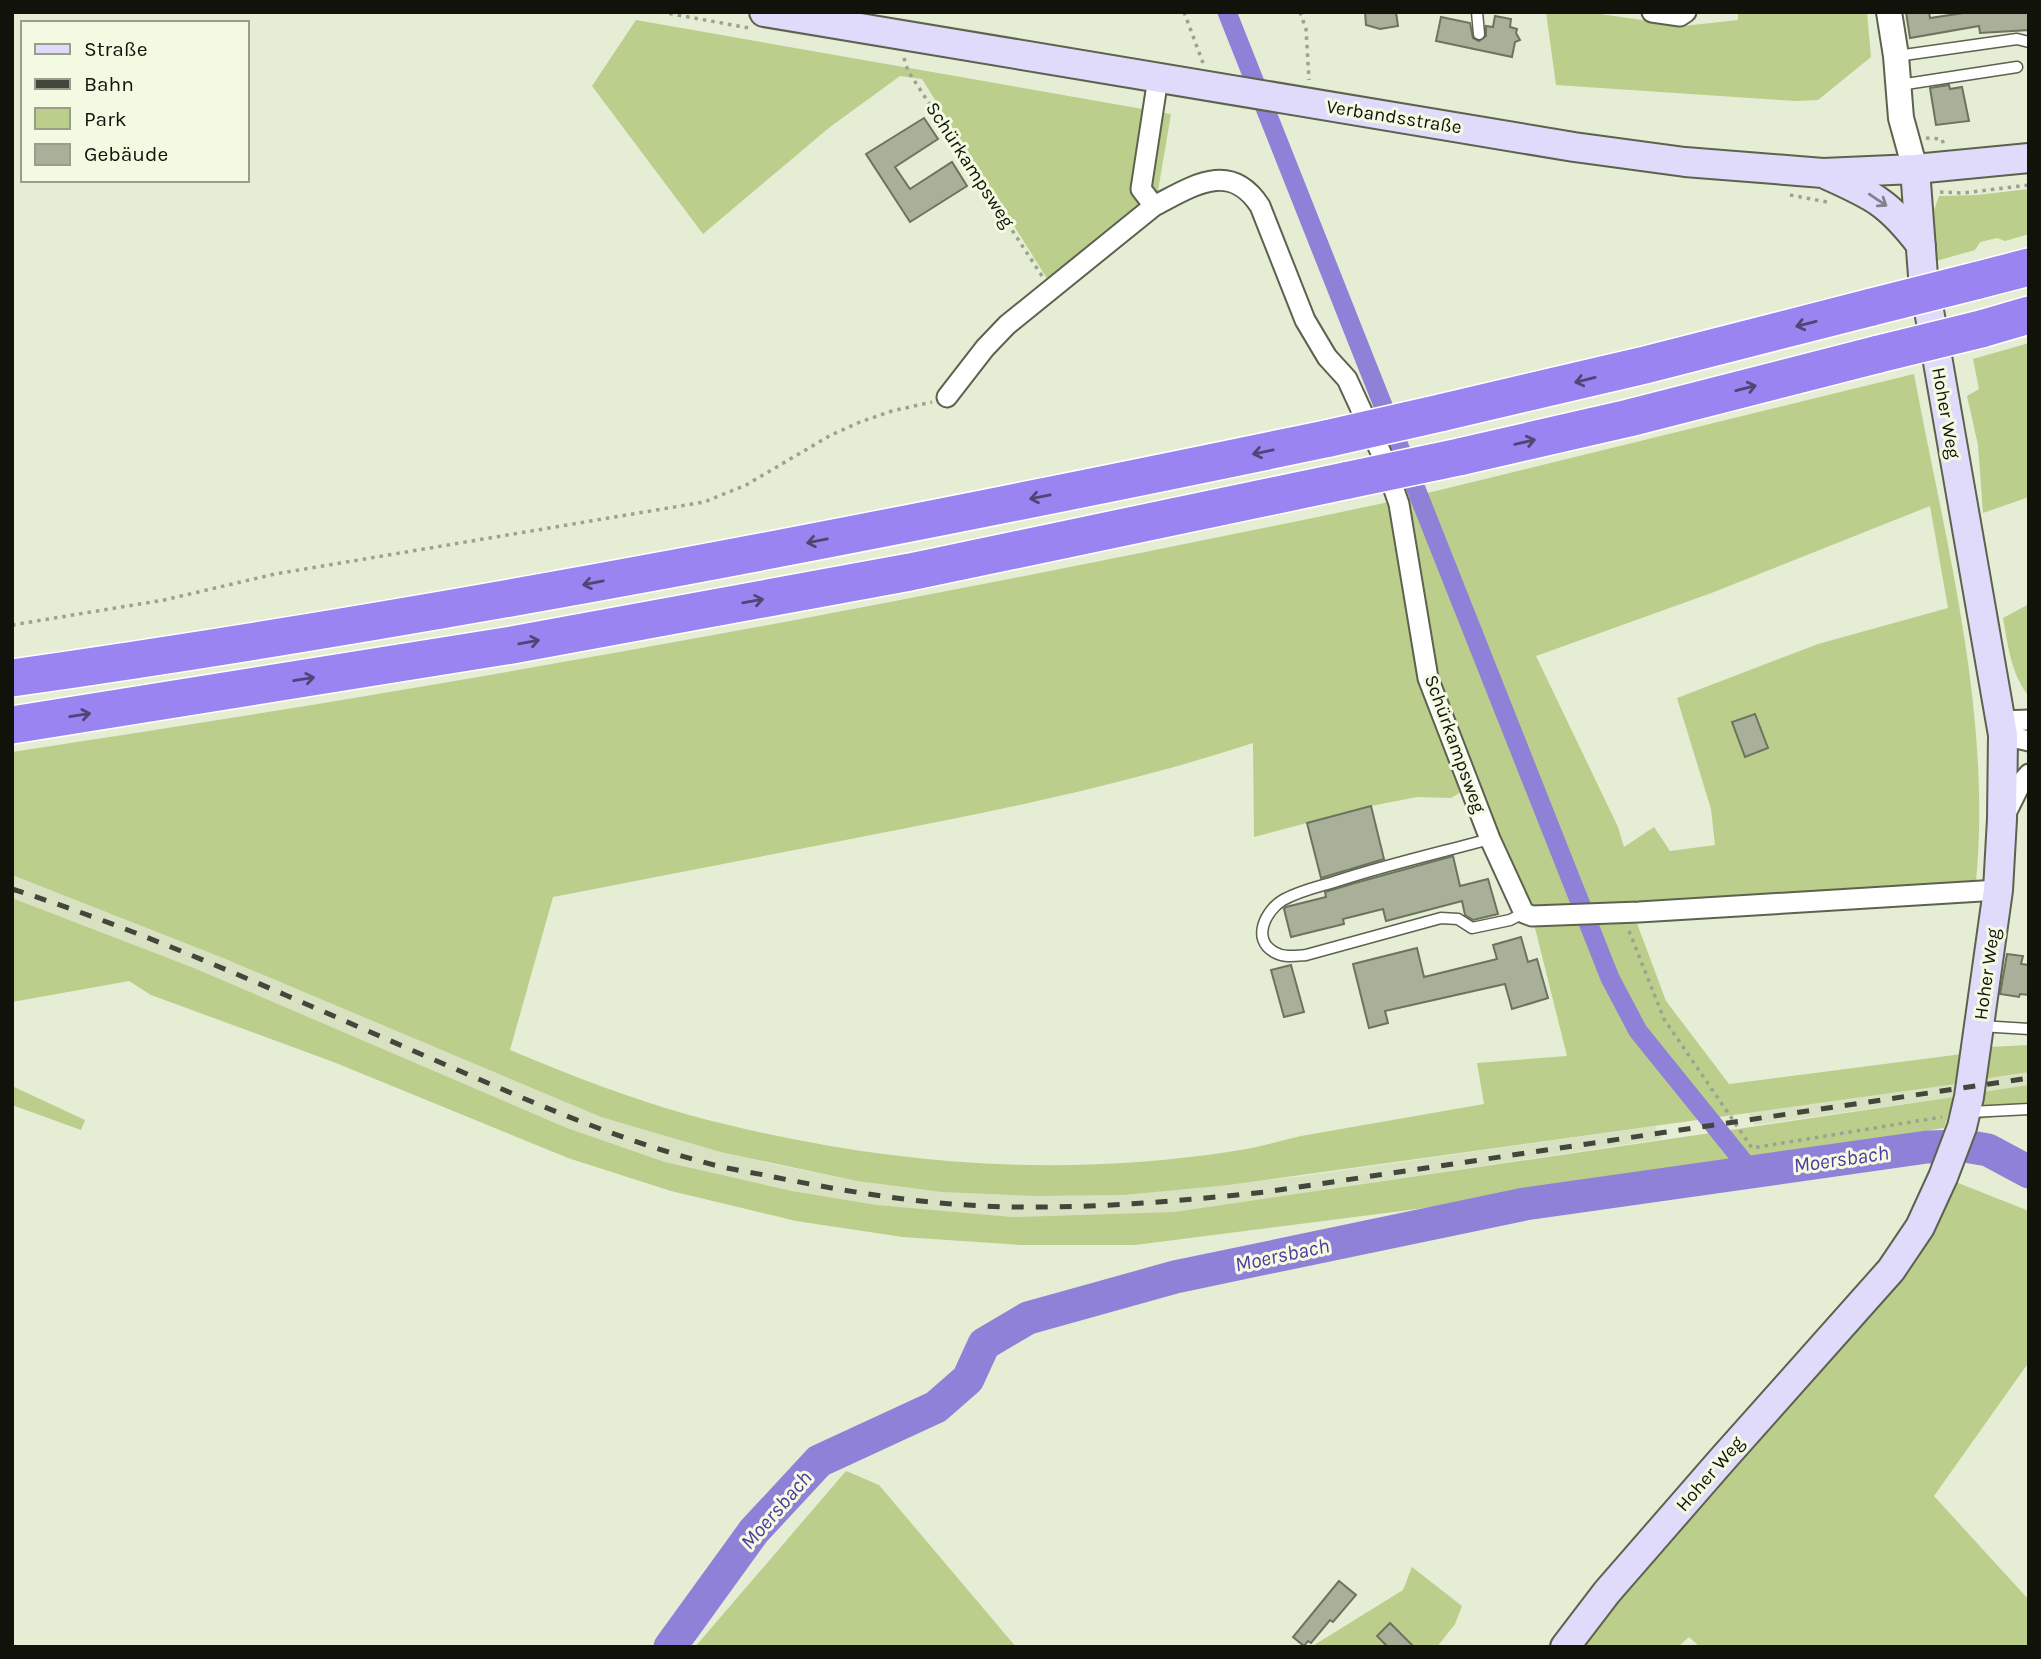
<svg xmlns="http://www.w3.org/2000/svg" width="2041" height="1659" viewBox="0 0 2041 1659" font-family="Karla,sans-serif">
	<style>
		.built { fill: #d8e2c3 }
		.green { fill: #bbce8b; fill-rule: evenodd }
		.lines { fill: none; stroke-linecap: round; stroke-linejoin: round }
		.canal { stroke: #8f81d7; stroke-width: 19 }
		.river { stroke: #8f81d7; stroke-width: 33 }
		.building { fill: #a9b09a; stroke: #6c735e; stroke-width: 2 }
		.service-casing { stroke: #5c624d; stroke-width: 13 }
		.minor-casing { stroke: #5c624d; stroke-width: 23 }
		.tertiary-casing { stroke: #5c624d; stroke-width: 28 }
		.secondary-casing { stroke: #5c624d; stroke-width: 32 }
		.motorway-casing { stroke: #fff; stroke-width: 40 }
		.path { stroke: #9ca290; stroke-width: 3.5; stroke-dasharray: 3.5 5; stroke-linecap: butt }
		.service { stroke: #fff; stroke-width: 10 }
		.minor { stroke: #fff; stroke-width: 19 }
		.tertiary { stroke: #fff; stroke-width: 24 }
		.secondary { stroke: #e0dafb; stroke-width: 28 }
		.motorway { stroke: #9984f2; stroke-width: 37 }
		.rail { stroke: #43463b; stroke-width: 5; stroke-dasharray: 12 12; stroke-linecap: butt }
		.motorway-bridge-casing { stroke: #fff; stroke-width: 40; stroke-linecap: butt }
		.motorway-bridge { stroke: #9984f2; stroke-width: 37 }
		.oneway { stroke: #83808f }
		.oneway2 { stroke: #4e4673 }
		.labels { text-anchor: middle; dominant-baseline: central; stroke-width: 6; stroke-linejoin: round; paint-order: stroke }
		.street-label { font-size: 19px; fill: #11130b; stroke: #f3fae2 }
		.water-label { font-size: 21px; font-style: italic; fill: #53399e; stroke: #f3fae2 }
	</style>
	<rect width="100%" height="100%" fill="#e5edd5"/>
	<!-- built -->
	<path class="built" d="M 12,875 L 223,958 L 601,1117 L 768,1163 L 857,1181 L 942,1192 L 1035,1196 L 1124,1195 L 1296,1177 L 1655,1126 L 1662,1139 L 1174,1212 L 1012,1217 L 877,1205 L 792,1191 L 665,1162 L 567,1128 L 194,968 L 12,898 Z
		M 2029,1072 L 2029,1085 L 1982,1092 L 1983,1079 Z
		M 1956,1084 L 1954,1097 L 1755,1125 L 1748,1113 Z"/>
	<!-- green -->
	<path class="green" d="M 1546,12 L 1587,12 L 1683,26 L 1738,20 L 1738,12 L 1867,12 L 1871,57 L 1818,100 L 1795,101 L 1556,85 Z
		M 636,20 L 1171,114 L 1153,220 L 1058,296 L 922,79 L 900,76 L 830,127 L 703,234 L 592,86 Z
		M 2029,189 L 2029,234 L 2005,241 L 1997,238 L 1980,242 L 1975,250 L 1936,261 L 1932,216 L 1939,196 L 1977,195 Z
		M 2029,343 L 2029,497 L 1983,513 L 1978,445 L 1967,396 L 1979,389 L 1973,359 Z
		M 1914,374 C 1945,541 1992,711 1976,882 L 1531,909 L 1492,825 L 1433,675 L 1403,499 ZM 1930,506 L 1948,608 L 1818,644 L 1677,698 L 1711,809 L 1715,845 L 1670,851 L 1654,827 L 1624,847 L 1618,827 L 1536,656 L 1714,592 Z
		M 1389,502 L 1412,642 L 1463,791 L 1451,798 L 1417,797 L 1371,806 L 1254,837 L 1253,743 C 1128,784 1000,810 871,835 C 765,856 659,876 553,897 L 510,1050 C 568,1074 628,1098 689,1115 C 868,1163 1050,1180 1234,1151 C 1256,1148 1279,1141 1301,1136 C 1362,1125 1423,1115 1484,1104 L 1477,1063 L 1567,1056 L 1534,924 L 1635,918 L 1666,1001 L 1729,1084 L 1962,1054 L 1956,1084 L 1228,1185 L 1124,1195 L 1035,1196 L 942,1192 L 857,1181 L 721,1152 L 601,1117 L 223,958 L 12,875 L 12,752 C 474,683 932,598 1389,502 Z
		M 2029,604 L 2029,696 C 2011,675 2008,645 2003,618 Z
		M 12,898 L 194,968 L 567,1128 L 665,1162 L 792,1191 L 877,1205 L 1012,1217 L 1174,1212 L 1954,1097 L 1944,1128 L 1417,1209 L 1135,1245 L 1021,1245 L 903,1237 L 796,1221 L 671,1191 L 568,1158 L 336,1063 L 151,995 L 129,981 L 12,1002 Z
		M 2029,1045 L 2029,1072 L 1983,1079 L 1989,1047 Z
		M 2029,1085 L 2029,1112 L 1974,1120 L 1982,1092 Z
		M 12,1086 L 85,1120 L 81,1130 L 12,1105 Z
		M 1943,1177 L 2029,1211 L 2029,1362 L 1934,1496 L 2029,1600 L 2029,1647 L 1700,1647 L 1689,1637 L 1678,1647 L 1565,1647 L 1891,1270 Z
		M 846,1471 L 879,1485 L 1016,1647 L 695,1647 Z
		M 1412,1567 L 1462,1606 L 1455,1624 L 1437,1647 L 1311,1647 L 1403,1590 Z"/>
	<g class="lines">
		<!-- canal -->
		<path class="canal" d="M 1227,12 L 1610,978 L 1638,1031 L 1751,1171"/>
		<!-- river -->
		<path class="river" d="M 670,1647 L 754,1531 L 819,1461 L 936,1407 L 968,1379 L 984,1344 L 1028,1318 L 1175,1277 L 1525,1204 L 1927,1147 L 1965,1146 L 1988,1150 L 2029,1172"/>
	</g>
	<!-- building -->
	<path class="building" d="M 1365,12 L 1396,12 L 1398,26 L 1380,29 L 1366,25 Z
		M 1906,12 L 1929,12 L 1930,18 L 1970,12 L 2029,12 L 2029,30 L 1980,33 L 1979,26 L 1910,38 Z
		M 1495,16 L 1511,19 L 1510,27 L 1517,29 L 1516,33 L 1520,40 L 1515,42 L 1512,57 L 1436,41 L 1441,17 L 1470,23 L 1473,38 L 1479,41 L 1486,36 L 1486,26 L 1493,27 Z
		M 1949,85 L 1950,89 L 1962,87 L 1969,121 L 1936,125 L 1930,88 Z
		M 924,118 L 938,139 L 895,167 L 910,189 L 952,162 L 967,186 L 910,222 L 866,154 Z
		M 1755,714 L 1768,748 L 1745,757 L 1732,722 Z
		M 1371,806 L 1384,859 L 1321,878 L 1307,823 Z
		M 1453,856 L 1460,886 L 1488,879 L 1498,914 L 1473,920 L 1465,915 L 1462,901 L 1386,921 L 1383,909 L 1343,919 L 1344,924 L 1291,937 L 1284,909 L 1286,907 L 1326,897 L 1325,892 L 1355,883 Z
		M 1521,937 L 1528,962 L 1537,959 L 1548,998 L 1512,1009 L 1505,984 L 1385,1011 L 1388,1023 L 1369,1028 L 1353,964 L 1417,948 L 1424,977 L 1497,959 L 1493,945 Z
		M 2007,954 L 2023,956 L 2021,964 L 2029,965 L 2029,995 L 2020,994 L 2019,997 L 2000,994 Z
		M 1291,965 L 1304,1012 L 1284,1017 L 1271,970 Z
		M 1339,1581 L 1356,1595 L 1333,1622 L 1330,1620 L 1311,1643 L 1308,1641 L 1304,1646 L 1293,1637 Z
		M 1390,1623 L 1414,1647 L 1388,1647 L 1377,1636 Z"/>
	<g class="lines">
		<!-- service casing -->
		<g class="service-casing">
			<path id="service" d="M 1477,12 L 1479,34
				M 1897,56 L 2017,39 L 2029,42
				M 1906,84 L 2017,67
				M 1490,839 C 1438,853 1385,865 1334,882 C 1317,887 1299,891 1283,900 C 1266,910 1251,939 1274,952 C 1284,958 1295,956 1306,955 L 1441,918 L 1458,919 L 1472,928 L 1510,920 L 1524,913
				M 1980,1026 L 2029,1029
				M 1970,1112 L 2029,1109"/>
		</g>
		<!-- minor casing -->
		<g class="minor-casing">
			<path id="minor" d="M 1652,12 L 1680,16 L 1686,12
				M 1158,78 L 1141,189 L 1154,206 C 1193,186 1230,160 1260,206 L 1305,320 L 1327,357 L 1347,379 L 1382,455 L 1399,504 L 1428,678 L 1490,839 L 1524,913 L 1532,916 L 1639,912 L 1998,890
				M 947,397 L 985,348 L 1007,325 L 1154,206
				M 2001,721 L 2029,720
				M 2003,735 L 2029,741
				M 2005,815 L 2021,783 L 2029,774"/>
		</g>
		<!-- tertiary casing -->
		<g class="tertiary-casing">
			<path id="tertiary" d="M 1889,12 L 1896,56 L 1901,118 L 1915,169"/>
		</g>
		<!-- secondary casing -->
		<g class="secondary-casing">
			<path id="secondary" d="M 764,12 L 1574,147 L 1685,162 L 1823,173 L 1915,169 L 2029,158
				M 1827,175 C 1874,196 1889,203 1921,245
				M 1565,1647 L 1607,1592 L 1721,1461 L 1891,1270 L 1920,1227 L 1943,1177 L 1962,1127 L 1969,1097 L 1998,890 L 2002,819 L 2003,735 L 1923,276 L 1915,169"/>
		</g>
		<!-- motorway casing -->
		<g class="motorway-casing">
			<path id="motorway" d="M 1975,281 L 2029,267
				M 1981,329 L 2029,315
				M 1440,413 L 1645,365 L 1872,307
				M 1459,457 L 1629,418 L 1879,354
				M 12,678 C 454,615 893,529 1330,438
				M 12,725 L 512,645 L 910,572 L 1349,480"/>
		</g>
		<!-- path -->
		<path class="path" d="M 661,12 L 749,28
			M 1184,12 L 1203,63
			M 1300,12 L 1306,29 L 1309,80
			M 904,58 L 908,71 L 1042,276
			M 1926,138 L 1942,139 L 1944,146
			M 1940,192 L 1963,193 L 2029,185
			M 1790,195 L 1827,202
			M 12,625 L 164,600 L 275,574 L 704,502 L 746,485 L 831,435 L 860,422 L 892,411 L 932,402
			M 1629,931 L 1664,1019 L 1752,1148 L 1942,1117"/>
		<!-- service -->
		<use href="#service" class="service"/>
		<!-- minor -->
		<use href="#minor" class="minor"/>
		<!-- tertiary -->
		<use href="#tertiary" class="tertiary"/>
		<!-- secondary -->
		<use href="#secondary" class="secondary"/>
		<!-- motorway -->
		<use href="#motorway" class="motorway"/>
		<!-- rail -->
		<path class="rail" d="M 12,889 C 162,937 306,1005 451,1067 C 533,1103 617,1139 703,1162 C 726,1169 751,1172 774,1177 C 853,1193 934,1206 1015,1207 C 1099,1208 1182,1201 1265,1192 L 2029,1078"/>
		<!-- motorway-bridge casing -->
		<g class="motorway-bridge-casing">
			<path id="motorway-bridge" d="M 1872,307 L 1975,281
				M 1879,354 L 1981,329
				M 1330,438 L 1440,413
				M 1349,480 L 1459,457"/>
		</g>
		<!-- motorway-bridge -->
		<use href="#motorway-bridge" class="motorway-bridge"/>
	</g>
	<!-- one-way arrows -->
	<defs><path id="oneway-shaft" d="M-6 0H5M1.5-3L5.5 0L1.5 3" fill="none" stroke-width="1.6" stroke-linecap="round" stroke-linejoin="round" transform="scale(1.75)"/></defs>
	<use class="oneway" href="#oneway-shaft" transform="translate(1878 200) rotate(34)"/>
	<g class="oneway2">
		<use href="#oneway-shaft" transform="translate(1806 324) rotate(166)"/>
		<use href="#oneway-shaft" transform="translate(1585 380) rotate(166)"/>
		<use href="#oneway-shaft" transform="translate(1746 388) rotate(-14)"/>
		<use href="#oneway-shaft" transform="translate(1525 442) rotate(-13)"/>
		<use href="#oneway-shaft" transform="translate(1263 452) rotate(168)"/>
		<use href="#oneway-shaft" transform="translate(1040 497) rotate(169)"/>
		<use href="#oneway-shaft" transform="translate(817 541) rotate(169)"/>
		<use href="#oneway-shaft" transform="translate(593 583) rotate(169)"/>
		<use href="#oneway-shaft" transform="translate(753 601) rotate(-10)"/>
		<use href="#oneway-shaft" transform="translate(529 642) rotate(-10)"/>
		<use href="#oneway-shaft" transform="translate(304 679) rotate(-9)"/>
		<use href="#oneway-shaft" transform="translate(80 715) rotate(-9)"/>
	</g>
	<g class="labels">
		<!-- street labels -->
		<g class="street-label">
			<text transform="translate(1394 117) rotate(9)">Verbandsstraße</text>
			<text transform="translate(970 165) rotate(57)">Schürkampsweg</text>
			<text transform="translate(1946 413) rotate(80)">Hoher Weg</text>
			<text transform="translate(1455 744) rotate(70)">Schürkampsweg</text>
			<text transform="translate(1987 974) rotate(-82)">Hoher Weg</text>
			<text transform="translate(1710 1474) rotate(-49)">Hoher Weg</text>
		</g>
		<!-- water labels -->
		<g class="water-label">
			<text transform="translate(1841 1159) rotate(-8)">Moersbach</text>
			<text transform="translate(1282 1255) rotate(-12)">Moersbach</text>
			<text transform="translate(776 1510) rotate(-49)">Moersbach</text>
		</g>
	</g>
	<!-- border -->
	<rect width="2041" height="1659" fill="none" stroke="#11130b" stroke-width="28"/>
	<!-- legend -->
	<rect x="21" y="21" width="228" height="161" fill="#f3fae2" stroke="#999e8c" stroke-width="2"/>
	<rect x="35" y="44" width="35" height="10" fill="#e0dafb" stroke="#999e8c" stroke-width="2"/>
	<text x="84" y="56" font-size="21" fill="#11130b">Straße</text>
	<rect x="35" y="79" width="35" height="10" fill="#43463b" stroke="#999e8c" stroke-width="2"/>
	<text x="84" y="91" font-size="21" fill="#11130b">Bahn</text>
	<rect x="35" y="108" width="35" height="21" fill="#bbce8b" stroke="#999e8c" stroke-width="2"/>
	<text x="84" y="126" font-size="21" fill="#11130b">Park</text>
	<rect x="35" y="144" width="35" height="21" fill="#a9b09a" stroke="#999e8c" stroke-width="2"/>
	<text x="84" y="161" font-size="21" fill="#11130b">Gebäude</text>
</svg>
